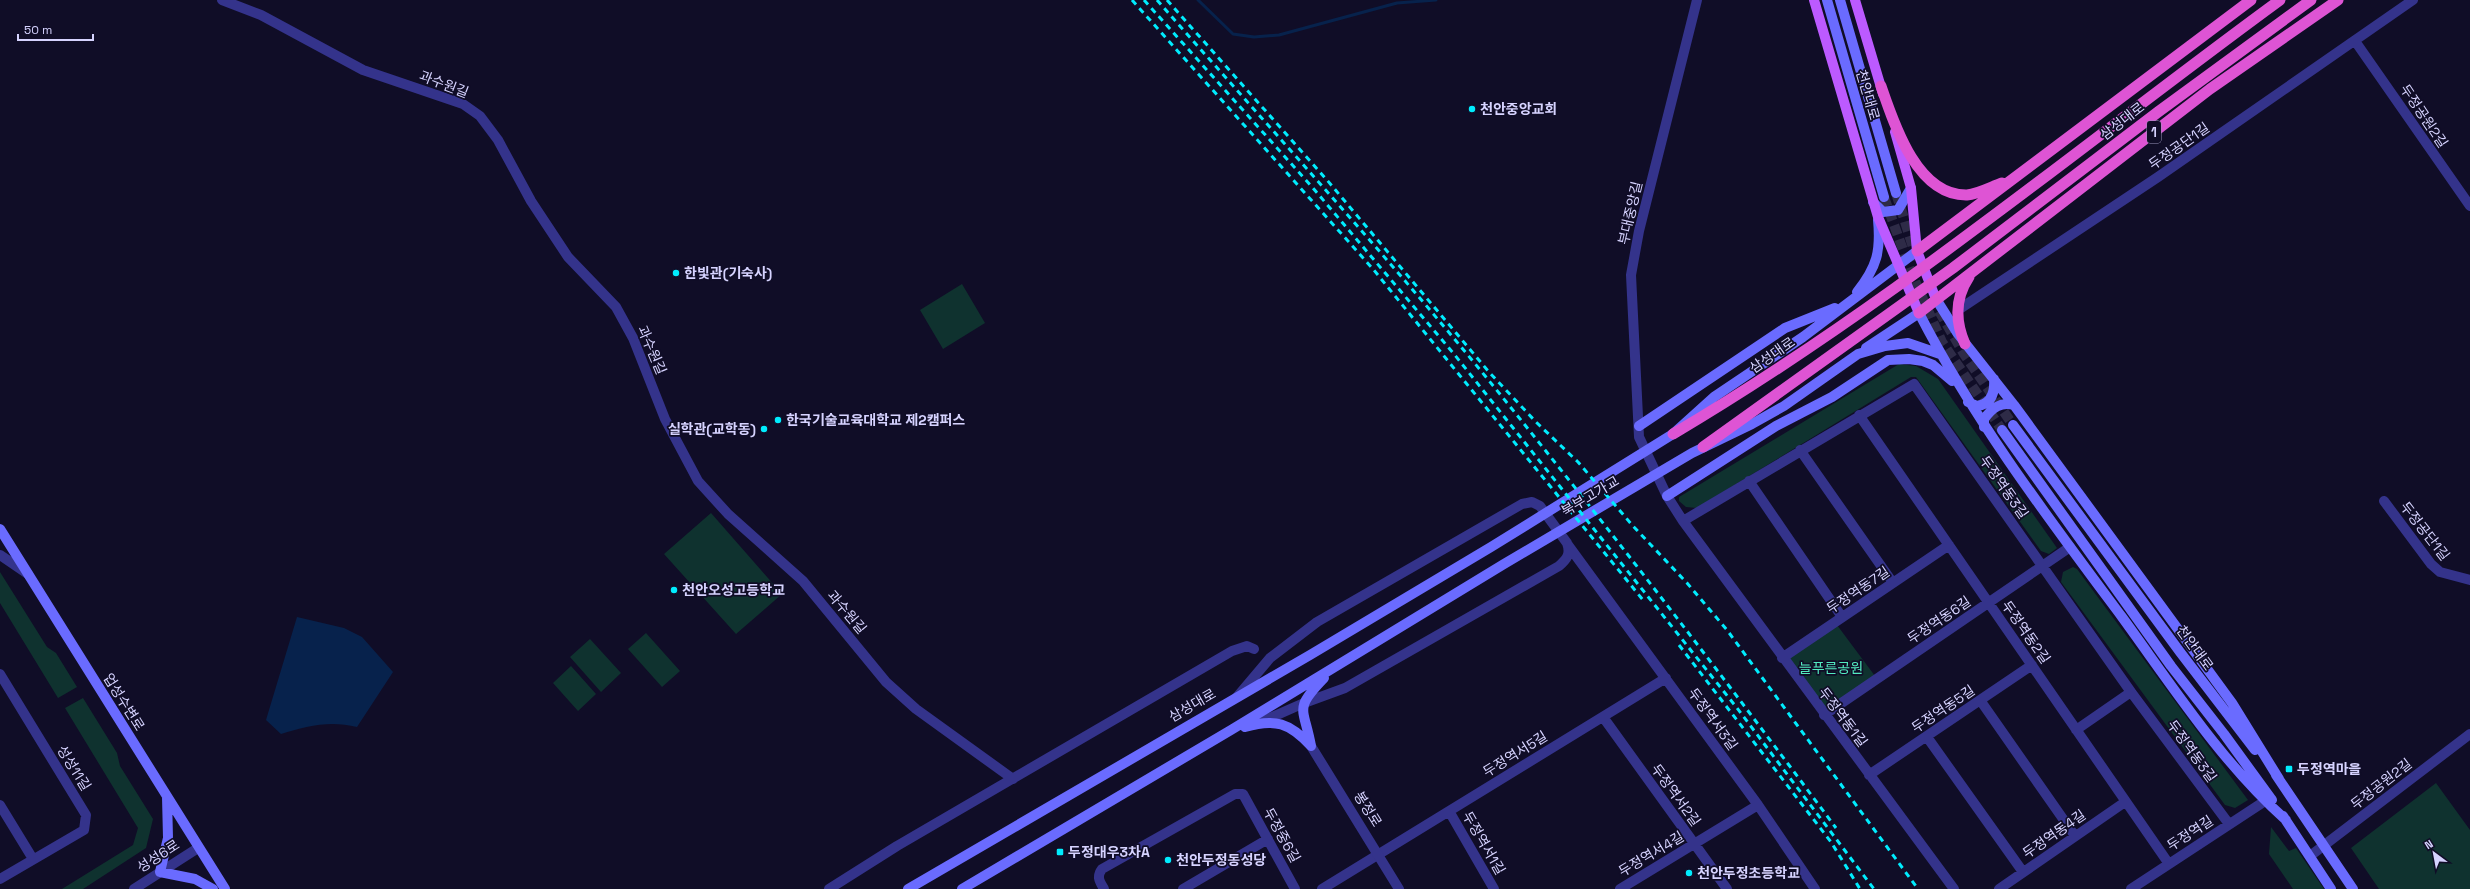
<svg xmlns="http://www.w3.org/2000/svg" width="2470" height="889" viewBox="0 0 2470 889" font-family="'Space Grotesk','Noto Sans KR',sans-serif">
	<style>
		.green { fill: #0f322f }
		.water { fill: #07224c }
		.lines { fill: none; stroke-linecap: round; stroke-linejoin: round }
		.stream { stroke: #07224c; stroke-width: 3 }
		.secondary-tunnel { stroke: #2e2b47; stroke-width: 10; stroke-dasharray: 10 5; stroke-linecap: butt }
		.minor { stroke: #34338b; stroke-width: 10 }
		.tertiary { stroke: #34338b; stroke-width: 10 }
		.secondary { stroke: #6a6bff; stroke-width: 10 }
		.primary { stroke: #bc5aff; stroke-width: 10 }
		.trunk { stroke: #de54d4; stroke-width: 11 }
		.rail { stroke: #00ecfe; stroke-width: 3; stroke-dasharray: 6 5; stroke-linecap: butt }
		.poi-dot { fill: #00ecfe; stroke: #100d27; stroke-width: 1.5 }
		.labels { text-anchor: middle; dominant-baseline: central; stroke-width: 3.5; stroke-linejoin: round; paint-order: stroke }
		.shield { fill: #100d27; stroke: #9b98be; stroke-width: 1 }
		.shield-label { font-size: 13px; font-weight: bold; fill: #d6d3ff }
		.street-label { font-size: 14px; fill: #d6d3ff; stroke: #100d27 }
		.poi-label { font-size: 14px; font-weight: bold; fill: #d6d3ff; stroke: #100d27; text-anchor: start }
		.park-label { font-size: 14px; fill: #52ebc0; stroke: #100d27 }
	</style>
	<rect width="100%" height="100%" fill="#100d27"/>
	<!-- green -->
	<path class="green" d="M 962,284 L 985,323 L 943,349 L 920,310 Z
		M 1899,364 L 1916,366 L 1938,379 L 2057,548 L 2049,554 L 2041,551 L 1916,377 L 1911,377 L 1697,508 L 1686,507 L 1679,501 L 1679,497 Z
		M 711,513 L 782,594 L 736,634 L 664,554 Z
		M 2073,567 L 2077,569 L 2248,800 L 2235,808 L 2225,805 L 2061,582 L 2063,572 Z
		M 0,572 L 47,647 L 56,653 L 77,687 L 58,698 L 0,603 Z
		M 1837,625 L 1875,676 L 1825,711 L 1787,658 Z
		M 646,633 L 680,671 L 662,687 L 628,649 Z
		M 590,639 L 621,673 L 601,692 L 570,657 Z
		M 571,666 L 596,694 L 578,711 L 553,683 Z
		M 83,698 L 117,753 L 120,766 L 153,819 L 146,848 L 83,889 L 62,889 L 133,845 L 138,828 L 65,708 Z
		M 2436,783 L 2470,830 L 2470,889 L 2379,889 L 2351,848 Z
		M 2271,827 L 2289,851 L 2296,848 L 2324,889 L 2293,889 L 2269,854 Z"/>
	<!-- water -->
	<path class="water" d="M 297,617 L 344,628 L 362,637 L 393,672 L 357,727 C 330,720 306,726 281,734 L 266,720 Z"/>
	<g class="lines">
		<!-- stream -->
		<path class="stream" d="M 1198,0 L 1233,34 L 1254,37 L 1279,35 L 1397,3 L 1436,0"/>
		<!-- secondary-tunnel -->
		<path class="secondary-tunnel" d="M 1896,193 L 1917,260
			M 1884,197 L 1911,272 L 1942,342 L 2002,430
			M 1939,311 L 1964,354 L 2013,425"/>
		<!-- minor -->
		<path class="minor" d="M 222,0 L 261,15 L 363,70 L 463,104 L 480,116 L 498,140 L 531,201 L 568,257 L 616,307 L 633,338 L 665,419 L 698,481 L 728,514 L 803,581 L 886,682 L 916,709 L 1013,779
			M 1697,0 L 1639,231 L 1631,275 L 1639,437 L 1667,496 L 1683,521 L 1954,889
			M 2355,41 L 2470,206
			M 1958,310 L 2158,177 L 2413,0
			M 1859,415 L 2169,864
			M 1800,450 L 1893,583
			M 1749,481 L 1842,617
			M 2384,501 L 2431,564 L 2440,572 L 2470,580
			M 1683,521 L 1914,384 L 2131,692 L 2229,824
			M 1568,545 L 1758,805 L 1815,889
			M 1782,658 L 1949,545
			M 0,674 L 86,815 L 84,830 L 0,879
			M 1237,697 L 1270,658 L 1317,622 L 1522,504 L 1532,502 L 1540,506 L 1567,543 C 1571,554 1567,559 1559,566 L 1345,688 L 1304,703 L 1263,721
			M 1980,700 L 2075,836
			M 1824,715 L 2070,547
			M 1603,717 L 1727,889
			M 2076,730 L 2131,692
			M 1927,737 L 2023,872
			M 1869,775 L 2032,665
			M 0,805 L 33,859
			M 1449,811 L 1494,889
			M 829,889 L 897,846 L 1232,651 L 1247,646 L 1254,649
			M 1104,889 C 1100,882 1096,877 1102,869 L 1235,794 L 1243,794 L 1295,889
			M 1183,889 L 1268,839
			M 1322,889 L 1666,678
			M 1620,889 L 1758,805
			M 1999,889 L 2125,802
			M 2131,889 L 2265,801"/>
		<!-- tertiary -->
		<path class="tertiary" d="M 0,555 L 28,574
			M 1311,746 L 1399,889
			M 2310,856 L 2470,734
			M 134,889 L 198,848"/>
		<!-- secondary -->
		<path class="secondary" d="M 1827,0 L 1884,197
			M 1840,0 L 1896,193
			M 1873,202 L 1883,212 L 1898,210 L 1911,188
			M 1857,292 C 1877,267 1881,251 1878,220
			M 1936,299 L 1958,334 L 2014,405 L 2232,703 L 2279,779
			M 1866,348 L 1919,313 C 1975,422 2049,519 2122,617 C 2173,687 2222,763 2286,820
			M 1968,402 L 1977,406 C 1992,404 1995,392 1994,379
			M 2013,425 L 2180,652 L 2255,750
			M 1639,426 L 1785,328 L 1835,308
			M 1984,427 L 1984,419 C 1992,408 2001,401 2014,405
			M 2002,430 L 2171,666 L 2224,734 L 2272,800
			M 1667,496 L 1776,426 L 1832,397 L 1888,360 L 1909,359 L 1923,361 L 1933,365 L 1952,381
			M 0,529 L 225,889
			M 1245,727 C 1275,718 1290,723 1311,746
			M 1311,746 C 1304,707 1293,710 1324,678
			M 2276,775 L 2353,889
			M 167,797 L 168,838 L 160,872 L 195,879 L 213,889
			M 2283,816 L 2331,889
			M 908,889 L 1310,655 L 1491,547 L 1673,434 L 1714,397 L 1803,337 L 1917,251
			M 962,889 L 1231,730 L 1504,564 L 1692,453 L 1752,424 L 1784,406 L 1858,354 L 1885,346 L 1908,343 L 1940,354"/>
		<!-- primary -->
		<path class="primary" d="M 1814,0 L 1878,217 L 1919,313
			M 1855,0 L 1883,94
			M 1895,132 L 1911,188 L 1917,251 L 1936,299"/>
		<!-- trunk -->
		<path class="trunk" d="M 1881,86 C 1894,124 1917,196 1967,195 C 1978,194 1991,187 2002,183
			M 1917,251 L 2251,0
			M 1919,313 L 2210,89 L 2338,0
			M 1965,344 C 1955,321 1955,298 1969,277
			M 1673,434 C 1888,307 2079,147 2280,0
			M 1703,447 L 1953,268 L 2158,112 L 2311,0"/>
		<!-- rail -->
		<path class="rail" d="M 1132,0 L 1373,269 L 1643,600
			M 1144,0 L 1313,188 L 1454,354 L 1737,708 L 1874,889
			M 1157,0 C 1267,125 1380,248 1486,377 C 1606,524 1722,675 1836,828
			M 1167,0 L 1327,180 L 1489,372 L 1536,422 L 1578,462 L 1633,526 L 1687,583 L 1727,630 L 1918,889
			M 1679,645 L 1831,842 L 1860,889"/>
	</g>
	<!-- markers -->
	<g class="poi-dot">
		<circle cx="1472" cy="109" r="4"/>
		<circle cx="676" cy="273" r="4"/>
		<circle cx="778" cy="420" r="4"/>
		<circle cx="764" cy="429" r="4"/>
		<circle cx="674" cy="590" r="4"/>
		<rect x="2285" y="765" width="8" height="8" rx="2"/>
		<rect x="1056" y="848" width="8" height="8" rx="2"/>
		<circle cx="1168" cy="860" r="4"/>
		<circle cx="1689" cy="873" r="4"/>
	</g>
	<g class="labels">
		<!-- shield labels -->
		<rect class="shield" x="2147" y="121" width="14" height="22" rx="3"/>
		<g class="shield-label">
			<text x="2154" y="132">1</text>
		</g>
		<!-- street labels -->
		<g class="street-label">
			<text transform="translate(444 84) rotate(21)">과수원길</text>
			<text transform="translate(1868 95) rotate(74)">천안대로</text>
			<text transform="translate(2424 116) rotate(56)">두정공원2길</text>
			<text transform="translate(2122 121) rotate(-38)">삼성대로</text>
			<text transform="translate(2179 146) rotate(-35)">두정공단1길</text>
			<text transform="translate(1630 213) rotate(-77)">부대중앙길</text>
			<text transform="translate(652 350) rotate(67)">과수원길</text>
			<text transform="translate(1772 355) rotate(-35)">삼성대로</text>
			<text transform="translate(2004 487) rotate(55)">두정역동3길</text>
			<text transform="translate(1590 496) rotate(-31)">북부고가교</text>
			<text transform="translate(2425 531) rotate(52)">두정공단1길</text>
			<text transform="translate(1858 590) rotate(-34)">두정역동7길</text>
			<text transform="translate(847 612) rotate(50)">과수원길</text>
			<text transform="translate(1939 620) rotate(-34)">두정역동6길</text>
			<text transform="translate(2026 632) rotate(55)">두정역동2길</text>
			<text transform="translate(2195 648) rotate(54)">천안대로</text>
			<text transform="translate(124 702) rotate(58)">업성수변로</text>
			<text transform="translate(1192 705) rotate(-30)">삼성대로</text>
			<text transform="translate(1943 709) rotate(-34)">두정역동5길</text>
			<text transform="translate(1843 717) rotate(53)">두정역동1길</text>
			<text transform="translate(1713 719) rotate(54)">두정역서3길</text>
			<text transform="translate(2192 751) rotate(54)">두정역동3길</text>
			<text transform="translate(1515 754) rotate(-32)">두정역서5길</text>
			<text transform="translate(74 768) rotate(58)">성성11길</text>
			<text transform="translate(2381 784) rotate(-38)">두정공원2길</text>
			<text transform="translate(1676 795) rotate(54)">두정역서2길</text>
			<text transform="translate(1368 809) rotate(58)">봉정로</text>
			<text transform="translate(2190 833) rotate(-33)">두정역길</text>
			<text transform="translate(2054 834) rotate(-35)">두정역동4길</text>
			<text transform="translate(1282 835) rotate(61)">두정중6길</text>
			<text transform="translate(1484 843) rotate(60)">두정역서1길</text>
			<text transform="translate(1651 854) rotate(-31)">두정역서4길</text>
			<text transform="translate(158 856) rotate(-33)">성성6로</text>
		</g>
		<!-- poi labels -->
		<g class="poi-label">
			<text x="1480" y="109">천안중앙교회</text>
			<text x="684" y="273">한빛관(기숙사)</text>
			<text x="786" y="420">한국기술교육대학교 제2캠퍼스</text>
			<text x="756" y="429" text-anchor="end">실학관(교학동)</text>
			<text x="682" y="590">천안오성고등학교</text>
			<text x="2297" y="769">두정역마을</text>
			<text x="1068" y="852">두정대우3차A</text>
			<text x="1176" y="860">천안두정동성당</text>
			<text x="1697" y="873">천안두정초등학교</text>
		</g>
		<!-- park labels -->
		<g class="park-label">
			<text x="1831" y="668">늘푸른공원</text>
		</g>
	</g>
	<!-- north arrow -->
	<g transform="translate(2434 853) rotate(328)" stroke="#100d27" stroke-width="3" paint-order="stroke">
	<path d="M0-3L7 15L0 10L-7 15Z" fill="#d6d3ff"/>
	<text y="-6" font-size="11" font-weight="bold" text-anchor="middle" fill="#d6d3ff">N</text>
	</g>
	<!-- scale -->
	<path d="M18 34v6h75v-6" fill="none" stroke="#d6d3ff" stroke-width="2"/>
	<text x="24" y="34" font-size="12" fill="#d6d3ff" stroke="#100d27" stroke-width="3" paint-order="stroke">50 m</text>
</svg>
